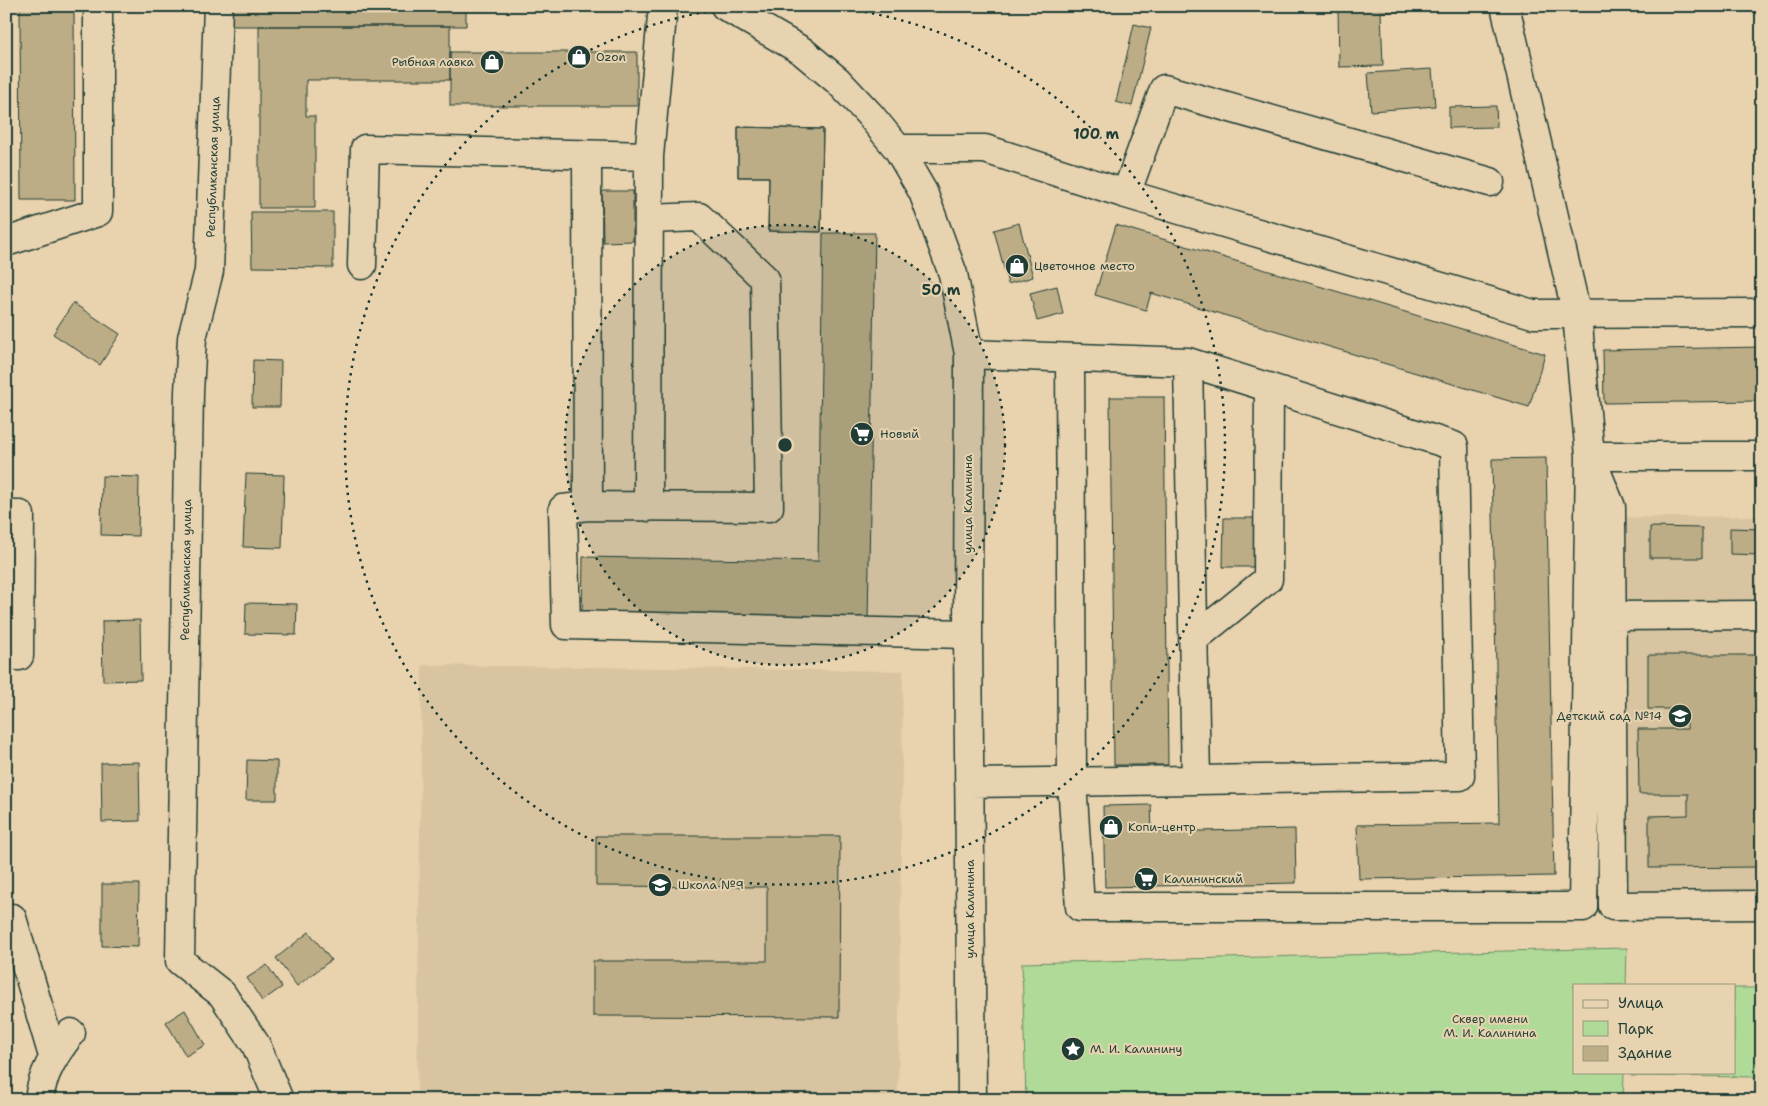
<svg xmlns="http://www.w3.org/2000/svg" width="1768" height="1106" viewBox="0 0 1768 1106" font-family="'Shantell Sans',sans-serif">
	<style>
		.built { fill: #d8c4a0 }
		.green { fill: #b0da97; stroke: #688c66 }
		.building { fill: #bcad86; stroke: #1f3d34 }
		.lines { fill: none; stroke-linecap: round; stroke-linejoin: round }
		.minor-casing { stroke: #1f3d34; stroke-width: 31 }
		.minor { stroke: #e8d3b1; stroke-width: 28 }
		.ring { fill: none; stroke: #1f3d34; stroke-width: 2.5; stroke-dasharray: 2.5 5 }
		.labels { text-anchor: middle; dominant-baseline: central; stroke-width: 4; stroke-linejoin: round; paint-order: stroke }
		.poi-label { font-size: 12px; fill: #1f3d34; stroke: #e8d3b1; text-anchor: start }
		.street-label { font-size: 12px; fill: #1f3d34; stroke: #e8d3b1 }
		.park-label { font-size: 12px; fill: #264539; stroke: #e8d3b1 }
		.centre { fill: #1f3d34; stroke: #e8d3b1; stroke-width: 2.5 }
		.ring-label { font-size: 15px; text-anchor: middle; font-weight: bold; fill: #1f3d34; stroke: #e8d3b1; stroke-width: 4; stroke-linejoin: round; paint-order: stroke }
	</style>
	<rect width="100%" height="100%" fill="#e9d2ae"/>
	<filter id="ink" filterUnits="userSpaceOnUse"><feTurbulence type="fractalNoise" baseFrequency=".02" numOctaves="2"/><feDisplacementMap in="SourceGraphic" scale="10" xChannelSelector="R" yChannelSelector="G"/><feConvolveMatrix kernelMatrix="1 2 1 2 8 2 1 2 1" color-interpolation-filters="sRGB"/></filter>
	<g filter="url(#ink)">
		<!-- built -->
		<path class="built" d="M 1762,516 L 1762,914 L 1601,915 L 1597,518 Z
			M 422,665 L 903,671 L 898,1100 L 417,1099 Z"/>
		<!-- green -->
		<path class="green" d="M 1627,948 L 1626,985 L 1574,985 L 1574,1072 L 1624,1072 L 1623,1100 L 1026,1100 L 1022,963 Z
			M 1734,988 L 1762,988 L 1762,1077 L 1631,1076 L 1632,1072 L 1734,1072 Z"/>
		<!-- building -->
		<path class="building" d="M 20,6 L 74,6 L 75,200 L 21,200 Z
			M 225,6 L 466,6 L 466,26 L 225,26 Z
			M 1338,6 L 1439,6 L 1439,10 L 1381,12 L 1383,66 L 1339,67 Z
			M 1134,24 L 1151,28 L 1132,106 L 1116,102 Z
			M 259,26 L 450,26 L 450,80 L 306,80 L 306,116 L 315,116 L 315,208 L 259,208 Z
			M 450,52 L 637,52 L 637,106 L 450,106 Z
			M 1432,69 L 1435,106 L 1371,111 L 1368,73 Z
			M 1496,106 L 1497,127 L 1449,128 L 1449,107 Z
			M 738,127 L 823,129 L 821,232 L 768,231 L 769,177 L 738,177 Z
			M 738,127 L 823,129 L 821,232 L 768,231 L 769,177 L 738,177 Z
			M 602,191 L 633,191 L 633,241 L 603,242 Z
			M 251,212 L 333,212 L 333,268 L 252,267 Z
			M 1019,223 L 1033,277 L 1008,284 L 994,230 Z
			M 1116,225 L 1545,354 L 1529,407 L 1151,293 L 1146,310 L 1095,295 Z
			M 823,233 L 875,233 L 868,621 L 582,616 L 583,557 L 818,561 Z
			M 1057,286 L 1063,314 L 1037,321 L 1030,293 Z
			M 73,303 L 120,334 L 100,365 L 53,334 Z
			M 1762,347 L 1762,401 L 1604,403 L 1603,350 Z
			M 253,360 L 281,361 L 280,407 L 252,407 Z
			M 1110,397 L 1164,397 L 1168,765 L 1114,765 Z
			M 1546,458 L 1554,876 L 1359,879 L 1357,825 L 1499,823 L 1492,459 Z
			M 246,474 L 284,475 L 282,548 L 243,547 Z
			M 102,476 L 139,477 L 138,536 L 101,535 Z
			M 1224,518 L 1256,518 L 1256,567 L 1223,567 Z
			M 1650,527 L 1702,528 L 1702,558 L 1650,558 Z
			M 1730,528 L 1762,529 L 1762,555 L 1730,554 Z
			M 246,603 L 297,604 L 296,635 L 245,634 Z
			M 140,620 L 141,680 L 103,681 L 102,621 Z
			M 1648,655 L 1762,655 L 1762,867 L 1649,868 L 1649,816 L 1688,815 L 1688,794 L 1639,794 L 1638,729 L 1687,729 L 1687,709 L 1648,709 Z
			M 247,760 L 277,761 L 277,800 L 246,800 Z
			M 139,762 L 140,821 L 102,822 L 101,763 Z
			M 1151,805 L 1152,832 L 1295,829 L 1296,883 L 1105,887 L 1103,806 Z
			M 596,836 L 840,836 L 839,1017 L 593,1016 L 593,961 L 767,961 L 767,887 L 596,886 Z
			M 102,884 L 139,884 L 138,947 L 102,946 Z
			M 309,932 L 331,960 L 297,986 L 276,958 Z
			M 267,965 L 282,987 L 262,1001 L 247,978 Z
			M 185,1010 L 205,1045 L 186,1056 L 166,1022 Z"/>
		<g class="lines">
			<!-- minor casing -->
			<g class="minor-casing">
				<path id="minor" d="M 218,6 L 209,271 L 192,338 L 189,392 L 180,961 L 222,994 L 256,1045 L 279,1100
					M 725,6 L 802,51 L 838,81 L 870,115 L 898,149 L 923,192 L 953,274 L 969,354 L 968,634 L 972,1100
					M 1505,6 L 1577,315 L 1590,456 L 1611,507 L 1613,906 L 1762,905
					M 898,149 L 985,149 L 1126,194 L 1533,314 L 1762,313
					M 587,155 L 588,506
					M 1126,194 L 1164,89 L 1490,182
					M 649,219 L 699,217 L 765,279 L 769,507 L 588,506 L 563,509 L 566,625 L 968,634
					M 6,242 L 98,212 L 98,6
					M 362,265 L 365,149 L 649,156
					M 969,354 L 1188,362 L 1454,446 L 1460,776 L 1196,780 L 1188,362
					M 1070,358 L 1072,781 L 1080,907 L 1583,907 L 1590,456 L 1762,456
					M 648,507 L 649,156 L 663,6
					M 6,515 L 20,515 L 19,656 L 6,655
					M 1611,616 L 1762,615
					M 1194,639 L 1268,579 L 1269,387
					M 969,783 L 1196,780
					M 12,918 L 53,1056
					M 39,1100 C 42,1073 55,1054 71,1033"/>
			</g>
			<!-- minor -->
			<use href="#minor" class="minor"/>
		</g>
	</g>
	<!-- distance rings -->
	<circle cx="785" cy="445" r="220" fill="#1f3d34" fill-opacity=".12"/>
	<g class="ring">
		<circle cx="785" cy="445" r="220"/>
		<path d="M820 6A440 440 0 1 1 750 6"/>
	</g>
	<!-- icons -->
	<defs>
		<g id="shop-disc" transform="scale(1.25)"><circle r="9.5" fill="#1f3d34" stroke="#e8d3b1"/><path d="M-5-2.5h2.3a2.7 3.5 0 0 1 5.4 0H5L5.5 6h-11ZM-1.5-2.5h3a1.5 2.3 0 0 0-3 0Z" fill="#fff"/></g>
		<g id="supermarket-disc" transform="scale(1.25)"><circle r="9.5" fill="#1f3d34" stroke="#e8d3b1"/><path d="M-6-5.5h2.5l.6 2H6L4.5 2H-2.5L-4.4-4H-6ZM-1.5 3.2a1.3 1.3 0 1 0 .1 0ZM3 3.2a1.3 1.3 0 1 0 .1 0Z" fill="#fff"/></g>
		<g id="school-disc" transform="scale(1.25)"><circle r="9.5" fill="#1f3d34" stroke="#e8d3b1"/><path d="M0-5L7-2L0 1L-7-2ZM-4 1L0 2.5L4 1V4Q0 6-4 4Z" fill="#fff"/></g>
		<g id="sight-disc" transform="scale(1.25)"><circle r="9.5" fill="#1f3d34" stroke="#e8d3b1"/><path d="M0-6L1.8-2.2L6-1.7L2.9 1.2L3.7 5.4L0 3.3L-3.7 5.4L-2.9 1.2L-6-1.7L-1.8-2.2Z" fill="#fff"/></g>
	</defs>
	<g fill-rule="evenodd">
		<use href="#shop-disc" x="579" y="57"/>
		<use href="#shop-disc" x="492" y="62"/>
		<use href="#shop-disc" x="1017" y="266"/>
		<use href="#supermarket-disc" x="862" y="434"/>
		<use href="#school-disc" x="1680" y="716"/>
		<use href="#shop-disc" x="1111" y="827"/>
		<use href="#supermarket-disc" x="1146" y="879"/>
		<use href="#school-disc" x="660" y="885"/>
		<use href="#sight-disc" x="1073" y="1049"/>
	</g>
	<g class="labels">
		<!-- poi labels -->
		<g class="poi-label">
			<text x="596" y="57">Ozon</text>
			<text x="474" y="62" text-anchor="end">Рыбная лавка</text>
			<text x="1034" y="266">Цветочное место</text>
			<text x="880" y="434">Новый</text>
			<text x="1662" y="716" text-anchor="end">Детский сад №14</text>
			<text x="1128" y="827">Копи-центр</text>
			<text x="1164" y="879">Калининский</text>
			<text x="678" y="885">Школа №9</text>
			<text x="1090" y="1049">М. И. Калинину</text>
		</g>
		<!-- street labels -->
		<g class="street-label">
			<text transform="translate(213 167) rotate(-88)">Республиканская улица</text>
			<text transform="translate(968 504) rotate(-90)">улица Калинина</text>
			<text transform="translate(186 570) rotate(-89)">Республиканская улица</text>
			<text transform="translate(970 909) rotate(-90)">улица Калинина</text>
		</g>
		<!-- park labels -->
		<g class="park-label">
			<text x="1490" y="1019">Сквер имени<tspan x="1490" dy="14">М. И. Калинина</tspan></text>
		</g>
	</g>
	<circle cx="785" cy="445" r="8" class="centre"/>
	<g class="ring-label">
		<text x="1096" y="139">100 m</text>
		<text x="941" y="295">50 m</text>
	</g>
	<!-- margin -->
	<rect width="1768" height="1106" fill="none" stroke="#e8d3b1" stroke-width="25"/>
	<rect x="12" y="12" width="1743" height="1081" fill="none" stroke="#1f3d34" stroke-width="2" filter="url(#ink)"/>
	<!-- legend -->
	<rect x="1573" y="984" width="162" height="90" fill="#e8d3b1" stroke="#98977f"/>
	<rect x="1583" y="1000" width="25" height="8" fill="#e8d3b1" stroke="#98977f"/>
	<text x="1618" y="1008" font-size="15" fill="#1f3d34">Улица</text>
	<rect x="1583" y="1021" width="25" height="15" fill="#b0da97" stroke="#98977f"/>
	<text x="1618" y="1034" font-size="15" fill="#1f3d34">Парк</text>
	<rect x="1583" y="1046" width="25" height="15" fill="#bcad86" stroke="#98977f"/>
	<text x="1618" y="1058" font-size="15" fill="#1f3d34">Здание</text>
</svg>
